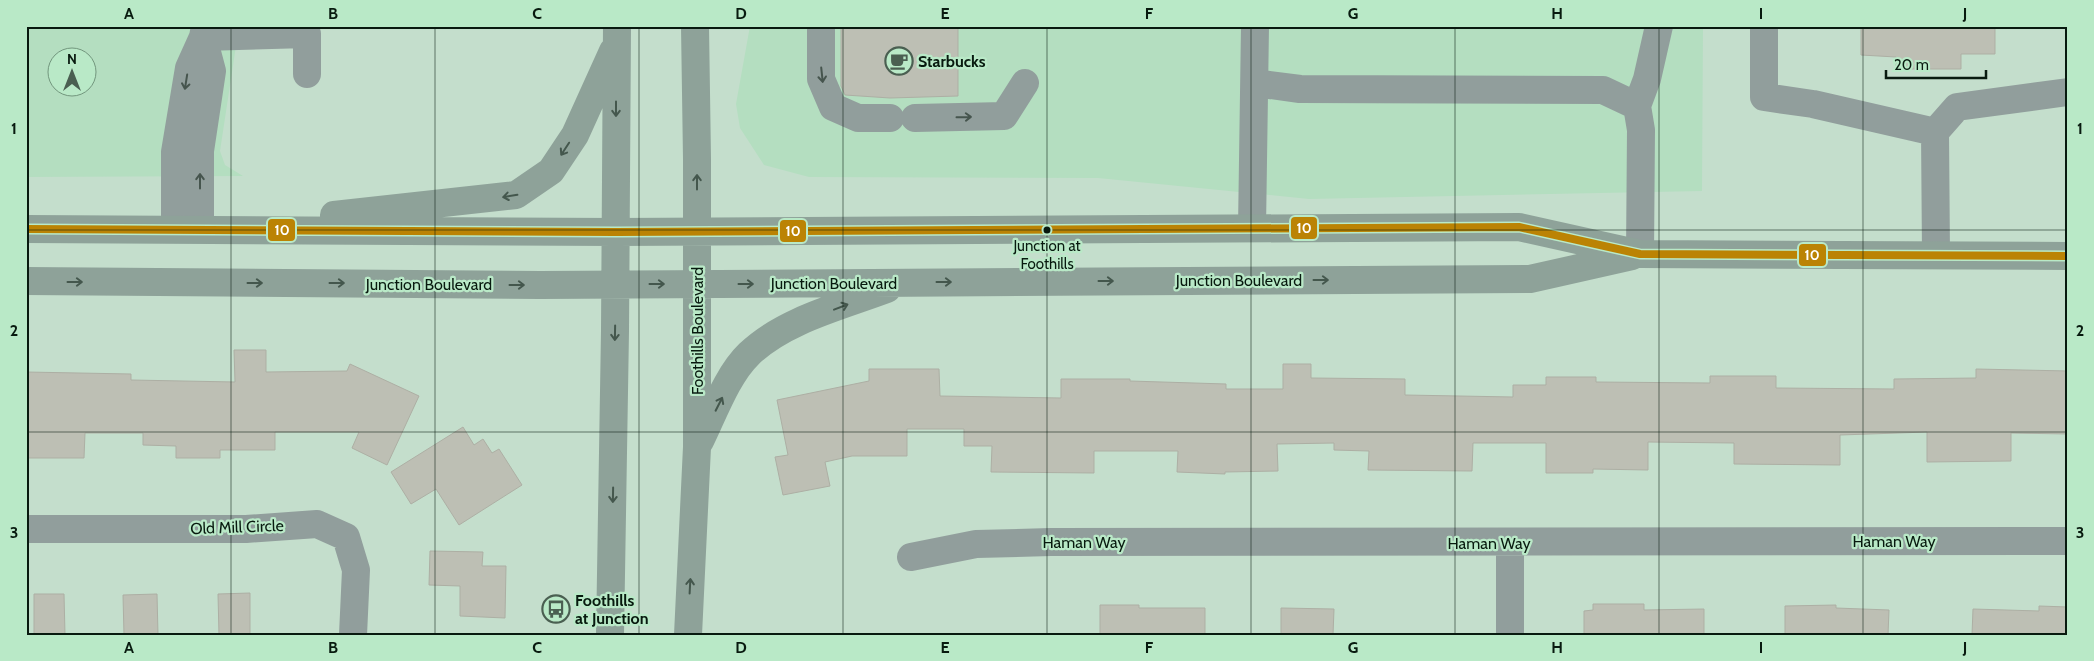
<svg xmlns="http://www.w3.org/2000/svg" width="2094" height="661" viewBox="0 0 2094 661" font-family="Cabin,sans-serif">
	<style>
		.built { fill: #b4dec0; fill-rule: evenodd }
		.building { fill: #bdbfb4; stroke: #adafa4 }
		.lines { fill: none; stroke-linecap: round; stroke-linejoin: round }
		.minor { stroke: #919e9c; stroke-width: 28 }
		.major { stroke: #8ea299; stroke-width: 28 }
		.bus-1-casing { stroke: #b9e9c7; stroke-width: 11 }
		.bus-1 { stroke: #bb8304; stroke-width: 8 }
		.oneway { stroke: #46554e }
		.oneway2 { stroke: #44574d }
		.grid { fill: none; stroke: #081a0f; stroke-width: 1; stroke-opacity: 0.55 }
		.bus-dot { fill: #081a0f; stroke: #b9e9c7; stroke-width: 2 }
		.labels { text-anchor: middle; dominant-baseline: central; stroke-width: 4.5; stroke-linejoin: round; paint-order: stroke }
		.bus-label { font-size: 15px; fill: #081a0f; stroke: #b9e9c7 }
		.poi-label { font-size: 16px; font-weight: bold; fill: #081a0f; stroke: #b9e9c7; text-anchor: start }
		.street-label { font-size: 16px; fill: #081a0f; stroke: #b9e9c7 }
		.line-badge { stroke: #b9e9c7; stroke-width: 2 }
		.badge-label { font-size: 14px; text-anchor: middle; font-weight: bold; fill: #fff }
		.neatline { fill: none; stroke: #081a0f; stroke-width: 2 }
		.grid-label { font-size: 16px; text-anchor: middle; font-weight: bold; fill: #081a0f }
	</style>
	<rect width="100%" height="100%" fill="#c4decc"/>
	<!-- built -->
	<path class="built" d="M 26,26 L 239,26 L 220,151 L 225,165 L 243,176 L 26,177 ZM 58,58 L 88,58 L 88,88 L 58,88 Z
		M 750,26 L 1703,26 L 1702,191 L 1309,199 L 1098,178 L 809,177 L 764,165 L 740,128 L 736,104 Z"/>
	<!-- building -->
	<path class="building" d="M 841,26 L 958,26 L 958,96 L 890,98 L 845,95 L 841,86 Z
		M 1861,26 L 1995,26 L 1995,54 L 1961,54 L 1961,69 L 1896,69 L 1896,57 L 1861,55 Z
		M 234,350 L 266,350 L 266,372 L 347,371 L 350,364 L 419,396 L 387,465 L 352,448 L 359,432 L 275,432 L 275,450 L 220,450 L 220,458 L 176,458 L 176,446 L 143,445 L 143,433 L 85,433 L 84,458 L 26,458 L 26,372 L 131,374 L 131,380 L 235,382 Z
		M 1283,364 L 1311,364 L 1311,378 L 1405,379 L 1405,395 L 1513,397 L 1513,385 L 1546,385 L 1546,377 L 1596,377 L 1596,382 L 1710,383 L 1710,376 L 1776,376 L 1776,388 L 1894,389 L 1894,379 L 1976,378 L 1976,369 L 2068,371 L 2068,434 L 2011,433 L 2011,461 L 1927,462 L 1927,432 L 1840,435 L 1840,465 L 1734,464 L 1734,443 L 1648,442 L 1648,470 L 1593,469 L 1593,473 L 1546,473 L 1546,443 L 1473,443 L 1472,471 L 1368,470 L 1369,451 L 1334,450 L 1334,443 L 1277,444 L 1278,471 L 1225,472 L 1225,474 L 1177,472 L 1178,451 L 1094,451 L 1094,473 L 991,472 L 992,446 L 964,446 L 964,429 L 907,429 L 907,456 L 852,456 L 825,462 L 830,486 L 783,495 L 775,457 L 788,455 L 777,400 L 869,381 L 869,369 L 939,369 L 940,396 L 1061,398 L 1061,379 L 1130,379 L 1130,381 L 1226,384 L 1226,389 L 1283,389 Z
		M 463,427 L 474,445 L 483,439 L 492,453 L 499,449 L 522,485 L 459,525 L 436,489 L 411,504 L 391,472 Z
		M 430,551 L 483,552 L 482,566 L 506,566 L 505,618 L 460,616 L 460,586 L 429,585 Z
		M 250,593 L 250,635 L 219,635 L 218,594 Z
		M 34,594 L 64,594 L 65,635 L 34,635 Z
		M 157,594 L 158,635 L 124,635 L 123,595 Z
		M 1593,604 L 1644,604 L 1644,610 L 1704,609 L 1704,635 L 1584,635 L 1584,611 L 1593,610 Z
		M 1100,605 L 1139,605 L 1139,608 L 1205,608 L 1205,635 L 1100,635 Z
		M 1836,605 L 1836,608 L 1889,610 L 1888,635 L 1785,635 L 1785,606 Z
		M 2039,606 L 2068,607 L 2068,635 L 1972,635 L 1973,609 L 2039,611 Z
		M 1281,608 L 1334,609 L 1333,635 L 1281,635 Z"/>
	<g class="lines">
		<!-- minor -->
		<path class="minor" d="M 821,26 L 821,79 L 833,107 L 858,118 L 890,118
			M 1764,26 L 1764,97 L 1813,104 L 1935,132
			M 203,37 L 307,34 L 307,74
			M 1255,83 L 1300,89 L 1603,90 L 1637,106 L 1641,130 L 1640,254
			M 1637,106 L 1647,79 L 1659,26
			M 915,118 L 1004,116 L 1025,83
			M 1252,228 L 1255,26
			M 175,229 L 175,152 L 189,68 L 203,37 L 205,26
			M 200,229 L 200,151 L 212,71 L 203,37
			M 1936,255 L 1935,132 L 1957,107 L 2068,92
			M 26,529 L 246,529 L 317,524 L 346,537 L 356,570 L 353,635
			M 911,557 L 976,544 L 1051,542 L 2068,541
			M 1510,635 L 1510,543"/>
		<!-- major -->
		<path class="major" d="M 334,215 L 516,195 L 551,171 L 575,135 L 613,51
			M 26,229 L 616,232 L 1519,227 L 1640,254 L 2068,256
			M 26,281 L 540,285 L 1530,279 L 1632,256
			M 700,441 C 713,415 727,375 749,354 C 784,320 842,306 887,289
			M 610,635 L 615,331 L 617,26
			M 688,635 L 697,447 L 697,159 L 695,26"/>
		<!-- bus-1 casing -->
		<g class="bus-1-casing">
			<path id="bus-1" d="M 26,229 L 616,232 L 1519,227 L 1640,254 L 2068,256"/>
		</g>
		<!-- bus-1 -->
		<use href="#bus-1" class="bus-1"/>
	</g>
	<!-- one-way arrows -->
	<defs><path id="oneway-shaft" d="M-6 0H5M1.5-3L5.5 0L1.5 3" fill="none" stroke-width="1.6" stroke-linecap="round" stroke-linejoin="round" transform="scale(1.25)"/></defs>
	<g class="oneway">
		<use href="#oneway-shaft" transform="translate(822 75) rotate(84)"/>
		<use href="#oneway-shaft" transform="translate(186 82) rotate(99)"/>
		<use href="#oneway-shaft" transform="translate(964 117) rotate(-1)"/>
		<use href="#oneway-shaft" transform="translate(200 181) rotate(-90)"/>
	</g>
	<g class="oneway2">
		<use href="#oneway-shaft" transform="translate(616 109) rotate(90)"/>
		<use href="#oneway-shaft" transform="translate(565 149) rotate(123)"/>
		<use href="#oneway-shaft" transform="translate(697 182) rotate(-90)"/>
		<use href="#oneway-shaft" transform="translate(510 196) rotate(171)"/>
		<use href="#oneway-shaft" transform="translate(1321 280)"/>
		<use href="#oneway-shaft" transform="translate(1106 281)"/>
		<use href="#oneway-shaft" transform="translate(75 282)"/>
		<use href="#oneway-shaft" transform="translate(944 282)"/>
		<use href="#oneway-shaft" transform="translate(255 283)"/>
		<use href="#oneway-shaft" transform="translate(337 283)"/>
		<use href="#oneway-shaft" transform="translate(657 284)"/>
		<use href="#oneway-shaft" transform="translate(746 284)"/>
		<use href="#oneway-shaft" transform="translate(517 285)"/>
		<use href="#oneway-shaft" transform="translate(841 307) rotate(-21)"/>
		<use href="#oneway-shaft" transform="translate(615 333) rotate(91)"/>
		<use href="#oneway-shaft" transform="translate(719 404) rotate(-63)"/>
		<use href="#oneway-shaft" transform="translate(613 495) rotate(91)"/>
		<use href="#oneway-shaft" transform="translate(690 586) rotate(-87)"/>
	</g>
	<!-- grid -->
	<path class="grid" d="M 231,26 L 231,635M 435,26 L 435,635M 639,26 L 639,635M 843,26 L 843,635M 1047,26 L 1047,635M 1251,26 L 1251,635M 1455,26 L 1455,635M 1659,26 L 1659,635M 1863,26 L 1863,635M 26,230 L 2068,230M 26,432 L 2068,432"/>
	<!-- icons -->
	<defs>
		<g id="cafe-ring" transform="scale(1.4375)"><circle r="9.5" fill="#b9e9c7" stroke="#4a5f51" stroke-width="1.5"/><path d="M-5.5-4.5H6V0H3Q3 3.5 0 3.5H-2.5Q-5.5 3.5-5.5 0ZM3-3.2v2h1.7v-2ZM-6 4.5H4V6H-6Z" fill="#4a5f51"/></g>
		<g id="bus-ring" transform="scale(1.4375)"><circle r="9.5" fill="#b9e9c7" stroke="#4a5f51" stroke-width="1.5"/><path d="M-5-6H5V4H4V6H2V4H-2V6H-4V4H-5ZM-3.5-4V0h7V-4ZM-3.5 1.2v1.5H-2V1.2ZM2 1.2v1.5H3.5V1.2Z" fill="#4a5f51"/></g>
	</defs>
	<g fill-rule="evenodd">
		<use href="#cafe-ring" x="899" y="61"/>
		<use href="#bus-ring" x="556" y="609"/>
	</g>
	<!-- markers -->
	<circle class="bus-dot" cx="1047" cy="230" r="4.5"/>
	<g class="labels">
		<!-- bus labels -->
		<g class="bus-label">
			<text x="1047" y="246">Junction at<tspan x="1047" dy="18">Foothills</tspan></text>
		</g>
		<!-- poi labels -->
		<g class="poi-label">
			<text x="918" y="61">Starbucks</text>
			<text x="575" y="600">Foothills<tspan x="575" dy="18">at Junction</tspan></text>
		</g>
		<!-- street labels -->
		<g class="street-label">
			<text x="1239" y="280">Junction Boulevard</text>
			<text x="834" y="283">Junction Boulevard</text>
			<text x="429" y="284">Junction Boulevard</text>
			<text transform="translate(697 331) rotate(-90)">Foothills Boulevard</text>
			<text transform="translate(237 527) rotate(-2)">Old Mill Circle</text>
			<text x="1894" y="541">Haman Way</text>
			<text x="1084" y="542">Haman Way</text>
			<text x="1489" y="543">Haman Way</text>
		</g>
	</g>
	<g class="line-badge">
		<rect x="1290" y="216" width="28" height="24" rx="5" fill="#bb8304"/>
		<rect x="267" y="218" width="29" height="24" rx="5" fill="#bb8304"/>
		<rect x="779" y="219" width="28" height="24" rx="5" fill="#bb8304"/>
		<rect x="1798" y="243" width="29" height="24" rx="5" fill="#bb8304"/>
	</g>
	<g class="badge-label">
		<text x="1304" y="233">10</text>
		<text x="282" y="235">10</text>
		<text x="793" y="236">10</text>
		<text x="1812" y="260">10</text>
	</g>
	<!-- border -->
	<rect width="2094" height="661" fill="none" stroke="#b9e9c7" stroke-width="55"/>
	<!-- north arrow -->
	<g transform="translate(72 72)"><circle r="24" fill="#b9e9c7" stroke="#72967d"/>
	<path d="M0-4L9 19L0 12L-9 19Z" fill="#4a5f51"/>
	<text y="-8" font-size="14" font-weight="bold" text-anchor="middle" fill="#081a0f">N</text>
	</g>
	<!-- scale -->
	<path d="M1886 70v8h100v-8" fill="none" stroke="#081a0f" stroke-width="2.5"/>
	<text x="1894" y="70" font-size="15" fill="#081a0f" stroke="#b9e9c7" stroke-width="4" paint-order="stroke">20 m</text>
	<rect x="28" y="28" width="2038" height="606" class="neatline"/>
	<g class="grid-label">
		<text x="129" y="19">A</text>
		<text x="333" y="19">B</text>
		<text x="537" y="19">C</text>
		<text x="741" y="19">D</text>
		<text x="945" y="19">E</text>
		<text x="1149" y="19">F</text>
		<text x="1353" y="19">G</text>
		<text x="1557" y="19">H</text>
		<text x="1761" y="19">I</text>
		<text x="1965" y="19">J</text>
		<text x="14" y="134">1</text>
		<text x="2080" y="134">1</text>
		<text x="14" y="336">2</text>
		<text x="2080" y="336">2</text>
		<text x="14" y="538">3</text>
		<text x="2080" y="538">3</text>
		<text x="129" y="653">A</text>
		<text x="333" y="653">B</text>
		<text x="537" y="653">C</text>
		<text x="741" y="653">D</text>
		<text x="945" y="653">E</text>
		<text x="1149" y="653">F</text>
		<text x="1353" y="653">G</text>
		<text x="1557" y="653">H</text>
		<text x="1761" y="653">I</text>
		<text x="1965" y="653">J</text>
	</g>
</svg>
